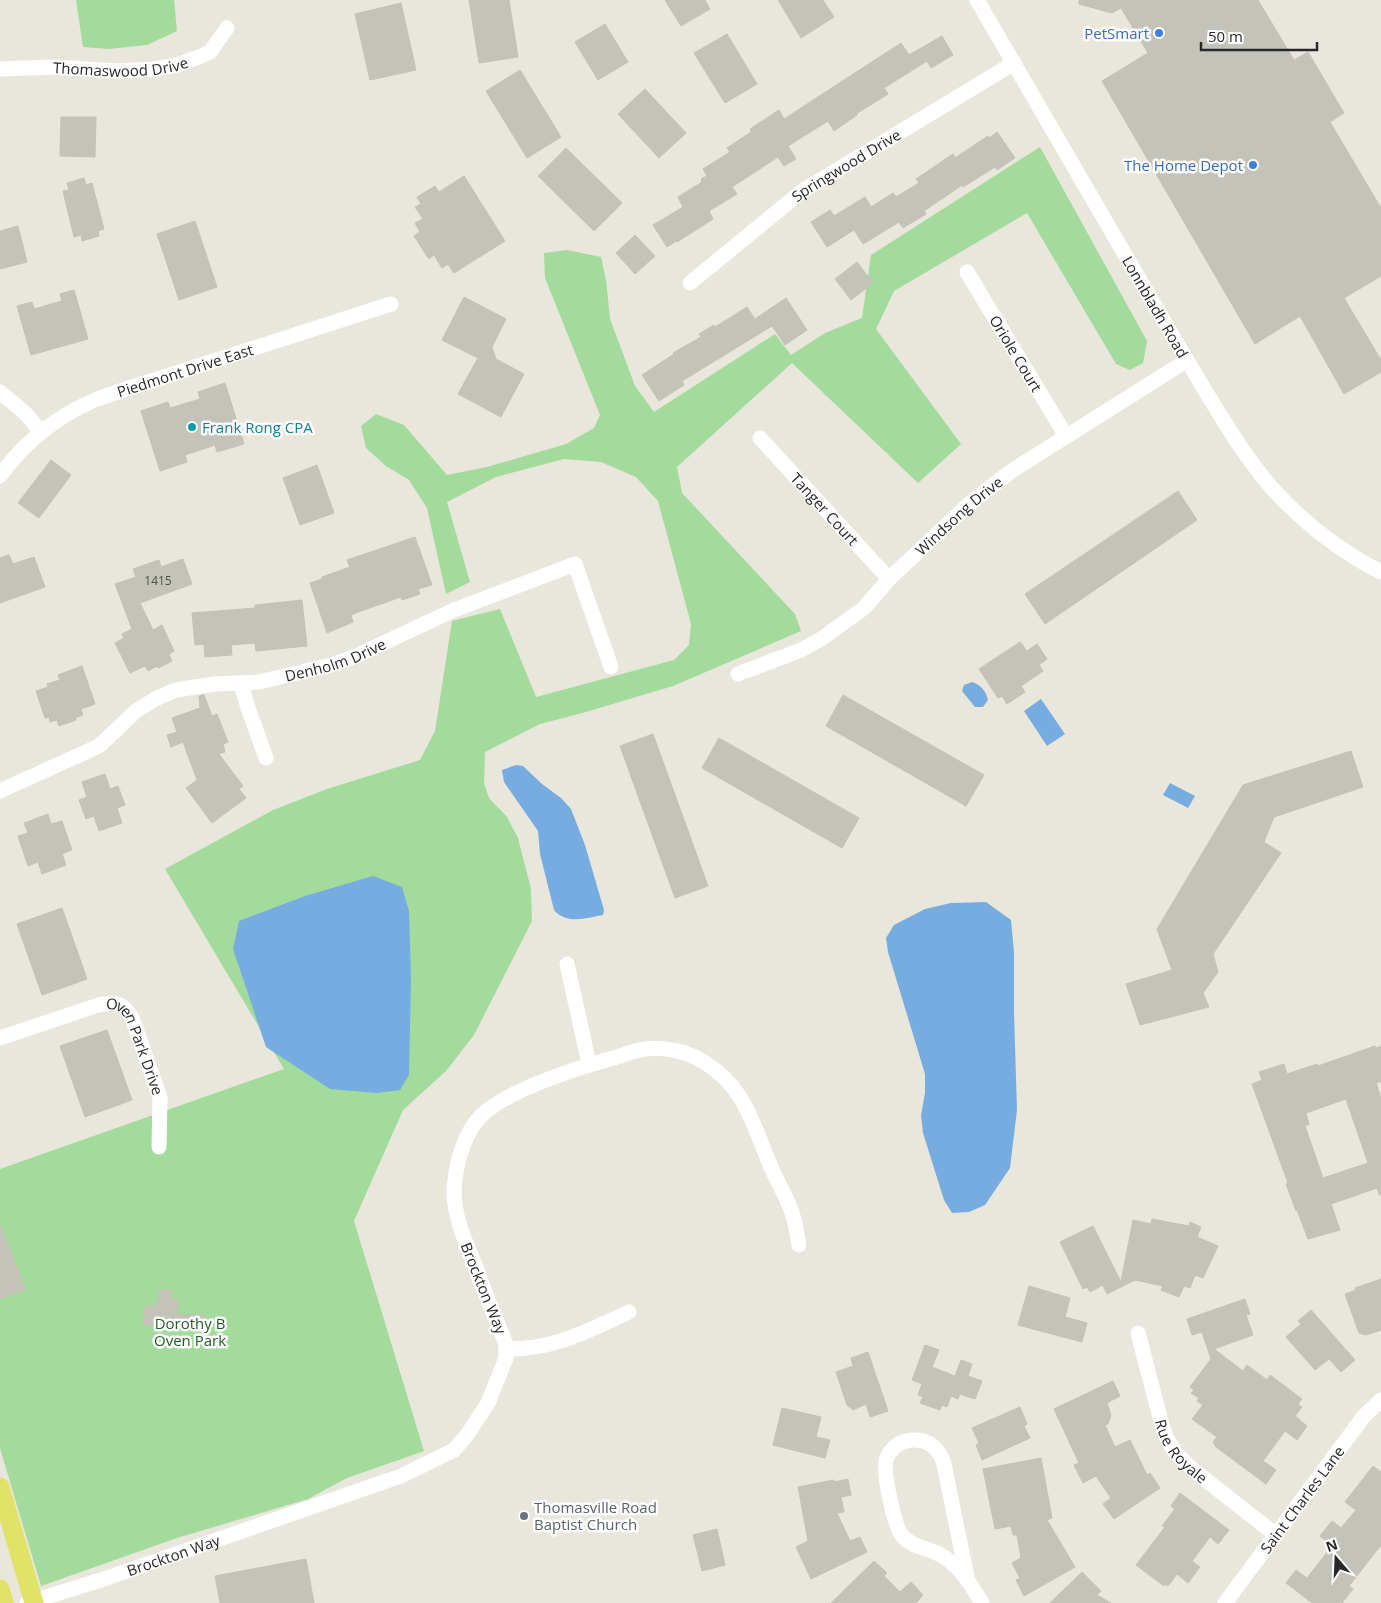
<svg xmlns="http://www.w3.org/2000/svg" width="1381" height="1603" viewBox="0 0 1381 1603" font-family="'Open Sans',sans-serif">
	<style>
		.green { fill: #a2db9c }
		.water { fill: #77ace1 }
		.building { fill: #c4c3ba; stroke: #c4c2b5; fill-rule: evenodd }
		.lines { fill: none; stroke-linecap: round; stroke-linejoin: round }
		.minor { stroke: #fff; stroke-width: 15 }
		.major { stroke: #e1e267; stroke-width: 19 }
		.shop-dot { fill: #3f7fe0; stroke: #fff; stroke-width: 2 }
		.culture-dot { fill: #0f9aa8; stroke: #fff; stroke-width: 2 }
		.worship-dot { fill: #6b7280; stroke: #fff; stroke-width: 2 }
		.labels { text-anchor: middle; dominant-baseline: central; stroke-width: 5; stroke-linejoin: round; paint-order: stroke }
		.number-label { font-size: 12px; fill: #4f4f4c }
		.shop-label { font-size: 15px; fill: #366cbe; stroke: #fff; text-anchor: end }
		.street-label { font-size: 15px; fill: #282828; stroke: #fff }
		.culture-label { font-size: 15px; fill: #0d838f; stroke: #fff; text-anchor: start }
		.park-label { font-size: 15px; fill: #205d22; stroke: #fff }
		.worship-label { font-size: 15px; fill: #5b616d; stroke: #fff; text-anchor: start }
	</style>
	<rect width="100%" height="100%" fill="#e9e6db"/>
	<!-- green -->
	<path class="green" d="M 76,0 L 174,0 L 177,31 L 147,45 L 109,49 L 83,47 Z
		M 1040,147 L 1147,341 L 1143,363 L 1130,370 L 1116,364 L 1027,213 L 894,291 L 876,329 L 961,444 L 918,483 L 792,363 L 677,467 L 682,493 L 795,614 L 801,631 L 673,686 L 586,712 L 540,724 L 485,752 L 484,783 L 489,798 L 507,817 L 518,838 L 531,889 L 532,921 L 474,1035 L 446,1071 L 403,1110 L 354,1221 L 424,1451 L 347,1478 L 308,1499 L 177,1538 L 41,1586 L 0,1448 L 0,1169 L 284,1069 L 165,869 L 273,810 L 327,789 L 420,760 L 435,731 L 452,621 L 500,609 L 536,697 L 674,660 L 689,645 L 691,624 L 658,501 L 636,477 L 601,462 L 564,459 L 496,477 L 447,502 L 470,582 L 446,594 L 427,508 L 409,480 L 386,466 L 366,448 L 361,426 L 376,414 L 404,425 L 447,475 L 487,467 L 566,444 L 594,428 L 600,415 L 545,278 L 544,253 L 567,250 L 601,257 L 606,280 L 610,319 L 635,386 L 654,412 L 775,334 L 791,355 L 825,333 L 862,318 L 871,255 Z"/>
	<!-- water -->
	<path class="water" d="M 972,682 C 981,685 986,691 988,700 L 983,707 L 975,707 L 962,691 L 964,685 Z
		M 1041,699 L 1065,734 L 1047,746 L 1024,711 Z
		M 516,765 L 523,766 L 542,784 L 561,798 L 571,809 L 585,845 L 604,910 L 603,915 C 586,918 567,925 554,910 L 540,854 L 538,831 L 504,782 L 502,770 Z
		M 1170,783 L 1195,796 L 1188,808 L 1163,795 Z
		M 373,876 L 402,887 L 409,911 L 411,979 L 409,1075 L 400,1090 L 377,1093 L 330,1089 L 266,1047 L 233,949 L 239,921 L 305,896 Z
		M 986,902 L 1011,920 L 1014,952 L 1014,1013 L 1017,1110 L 1010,1168 L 985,1205 L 969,1212 L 952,1213 L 944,1200 L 923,1133 L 921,1115 L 925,1093 L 925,1074 L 888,952 L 886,938 L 894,925 L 925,909 L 951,903 Z"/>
	<!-- building -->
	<path class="building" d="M 469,0 L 509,0 L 518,57 L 479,63 Z
		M 665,0 L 705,0 L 710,9 L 681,26 Z
		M 778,0 L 823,0 L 834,17 L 801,38 Z
		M 1079,0 L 1258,0 L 1294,60 L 1308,52 L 1344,113 L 1330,122 L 1381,208 L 1381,276 L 1344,298 L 1381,360 L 1381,372 L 1344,394 L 1300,316 L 1255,344 L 1102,81 L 1148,53 L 1121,8 L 1112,13 L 1079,4 Z
		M 401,3 L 416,70 L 370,80 L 355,14 Z
		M 605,24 L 628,62 L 598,80 L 575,42 Z
		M 727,34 L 757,84 L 725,103 L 694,53 Z
		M 942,36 L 953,55 L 931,68 L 927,61 L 884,88 L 888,94 L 856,114 L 857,115 L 834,131 L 828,121 L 788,146 L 796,159 L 784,166 L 778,157 L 732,187 L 737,194 L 709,211 L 713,219 L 677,242 L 676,241 L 667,247 L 653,225 L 683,207 L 678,197 L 702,182 L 701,179 L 707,176 L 703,169 L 730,152 L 727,148 L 751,132 L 750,129 L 779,110 L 784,119 L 901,43 L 909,55 Z
		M 520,70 L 561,137 L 527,158 L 486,91 Z
		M 645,89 L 686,133 L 659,158 L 618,114 Z
		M 61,117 L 96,117 L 95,157 L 60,156 Z
		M 997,132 L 1015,158 L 997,170 L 995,167 L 963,187 L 962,185 L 924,211 L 926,214 L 903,228 L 899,222 L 863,244 L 854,230 L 827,247 L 811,222 L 830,210 L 834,216 L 865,197 L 871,207 L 893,193 L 896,197 L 919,183 L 916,179 L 953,154 L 955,158 L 988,136 L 989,138 Z
		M 566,148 L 622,203 L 594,231 L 538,176 Z
		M 464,176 L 505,241 L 454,273 L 448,264 L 442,268 L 434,255 L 429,259 L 414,236 L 420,232 L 415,223 L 423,219 L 415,207 L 421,204 L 417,197 L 435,186 L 439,192 Z
		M 84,178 L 86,185 L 92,183 L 104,229 L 98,231 L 99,236 L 82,241 L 81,235 L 74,237 L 63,191 L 69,190 L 67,183 Z
		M 195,221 L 217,287 L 179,300 L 157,234 Z
		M 18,226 L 27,262 L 0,269 L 0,231 Z
		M 635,235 L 655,256 L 635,274 L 616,253 Z
		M 857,262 L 873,283 L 851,300 L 835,279 Z
		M 74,290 L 88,339 L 31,355 L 17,306 L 32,302 L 34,309 L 62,301 L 60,294 Z
		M 464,297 L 506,319 L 492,347 L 496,359 L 524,374 L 501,417 L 458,394 L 478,358 L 442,340 Z
		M 786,298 L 807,330 L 785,345 L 772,326 L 682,381 L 684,385 L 659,401 L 642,375 L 674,354 L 673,353 L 701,337 L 699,334 L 714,325 L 715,327 L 747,307 L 755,319 Z
		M 225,383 L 244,444 L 217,452 L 215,445 L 185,455 L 187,462 L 160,471 L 141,411 L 168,402 L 170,408 L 200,399 L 198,392 Z
		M 51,460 L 71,475 L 39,518 L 18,503 Z
		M 317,465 L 334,513 L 300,525 L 283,478 Z
		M 1178,491 L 1197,520 L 1045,624 L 1025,594 Z
		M 415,537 L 432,585 L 418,589 L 420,594 L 402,600 L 401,597 L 358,612 L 351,615 L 353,622 L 327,633 L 310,583 L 322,579 L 322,577 L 350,567 L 347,560 Z
		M 9,555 L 13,564 L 34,557 L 45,587 L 0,603 L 0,558 Z
		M 183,559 L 192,584 L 140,603 L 153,630 L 162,625 L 174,651 L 169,654 L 172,661 L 158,668 L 157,666 L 148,671 L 145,666 L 130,673 L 115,643 L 124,638 L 122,634 L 132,629 L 115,584 L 136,577 L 133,569 L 159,560 L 161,567 Z
		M 302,600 L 307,646 L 256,651 L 255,643 L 231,645 L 232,655 L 205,657 L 204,644 L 195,645 L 192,613 L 255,608 L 255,605 Z
		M 1020,642 L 1027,651 L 1037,644 L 1047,659 L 1039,665 L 1043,671 L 1021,686 L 1025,692 L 1007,704 L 1002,696 L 998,698 L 979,669 Z
		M 82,666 L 95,704 L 81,709 L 83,715 L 75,718 L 76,720 L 59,726 L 57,720 L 50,722 L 49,717 L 45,718 L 36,691 L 48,687 L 47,684 L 60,680 L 58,675 Z
		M 204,695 L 212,716 L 217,714 L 228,742 L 223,744 L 225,752 L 219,754 L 243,786 L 239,789 L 246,798 L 212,823 L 186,788 L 197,780 L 183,742 L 171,747 L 167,735 L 177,732 L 172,718 L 200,708 L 199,696 Z
		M 843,695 L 984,775 L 966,806 L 826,726 Z
		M 653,734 L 708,886 L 675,898 L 620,746 Z
		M 719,738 L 859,818 L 842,848 L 702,768 Z
		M 1351,751 L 1363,787 L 1274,817 L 1264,842 L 1281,853 L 1213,954 L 1218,972 L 1203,993 L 1209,1007 L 1140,1025 L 1126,984 L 1172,970 L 1157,929 L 1243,785 Z
		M 105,774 L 110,789 L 118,786 L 125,805 L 117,808 L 122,823 L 99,831 L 94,816 L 86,819 L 79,800 L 87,797 L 82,782 Z
		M 48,814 L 51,824 L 62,821 L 72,850 L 62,854 L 66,865 L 42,874 L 38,862 L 28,866 L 18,836 L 28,833 L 24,823 Z
		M 62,908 L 87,979 L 42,995 L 17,924 Z
		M 107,1030 L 132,1100 L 85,1117 L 60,1046 Z
		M 1375,1046 L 1376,1048 L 1381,1046 L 1381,1081 L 1376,1083 L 1381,1098 L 1381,1194 L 1379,1195 L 1377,1188 L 1331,1204 L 1340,1230 L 1308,1239 L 1297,1210 L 1296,1211 L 1286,1184 L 1288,1183 L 1252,1084 L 1262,1080 L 1259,1072 L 1284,1064 L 1287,1074 L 1317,1064 L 1318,1066 ZM 1346,1099 L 1368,1163 L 1323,1178 L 1305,1126 L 1309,1124 L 1306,1113 Z
		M 1152,1219 L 1189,1226 L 1190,1222 L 1201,1227 L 1197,1237 L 1218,1246 L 1203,1278 L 1195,1275 L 1190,1288 L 1184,1286 L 1179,1297 L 1161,1290 L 1163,1286 L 1135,1280 L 1107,1294 L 1103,1285 L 1090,1292 L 1087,1287 L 1083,1289 L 1060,1242 L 1093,1226 L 1121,1282 L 1133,1220 L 1151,1224 Z
		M 0,1225 L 26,1289 L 0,1299 Z
		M 1381,1279 L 1381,1330 L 1366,1335 L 1359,1333 L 1345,1294 L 1356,1290 L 1355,1288 Z
		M 1029,1286 L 1070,1298 L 1065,1317 L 1087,1323 L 1082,1342 L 1018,1325 Z
		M 159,1290 L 171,1290 L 171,1299 L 178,1299 L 177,1314 L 205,1315 L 205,1327 L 144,1325 L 144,1306 L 154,1307 L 154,1304 L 158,1304 Z
		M 1245,1299 L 1250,1314 L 1246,1315 L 1253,1335 L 1214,1349 L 1243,1371 L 1247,1365 L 1267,1380 L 1270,1375 L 1302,1399 L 1298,1404 L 1302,1407 L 1295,1416 L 1307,1426 L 1297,1440 L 1285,1431 L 1263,1461 L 1276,1470 L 1266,1484 L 1216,1447 L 1213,1442 L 1217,1437 L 1192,1419 L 1203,1405 L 1197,1401 L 1199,1398 L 1191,1393 L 1194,1390 L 1190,1387 L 1211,1359 L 1202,1332 L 1192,1335 L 1187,1319 Z
		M 1311,1310 L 1355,1360 L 1341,1372 L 1329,1359 L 1315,1370 L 1286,1337 L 1301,1324 L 1298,1321 Z
		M 925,1345 L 939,1350 L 932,1367 L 955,1376 L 961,1360 L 972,1364 L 968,1376 L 982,1381 L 975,1399 L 960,1394 L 958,1399 L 951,1396 L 947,1407 L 942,1405 L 940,1410 L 920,1403 L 923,1397 L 918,1395 L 922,1384 L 912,1380 Z
		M 868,1352 L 888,1411 L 870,1417 L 866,1404 L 853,1410 L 847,1405 L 836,1372 L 853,1366 L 851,1358 Z
		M 1113,1381 L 1120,1396 L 1107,1403 L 1111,1415 L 1108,1424 L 1105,1425 L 1115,1447 L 1130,1440 L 1147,1475 L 1150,1473 L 1160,1488 L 1114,1519 L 1103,1504 L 1111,1498 L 1096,1476 L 1083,1483 L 1074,1465 L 1079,1463 L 1054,1409 Z
		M 1020,1407 L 1027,1424 L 1024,1426 L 1030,1438 L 982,1460 L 976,1445 L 979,1443 L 972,1428 Z
		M 782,1408 L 821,1417 L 816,1437 L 830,1440 L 825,1458 L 773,1445 Z
		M 1041,1458 L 1052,1518 L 1047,1520 L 1075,1567 L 1024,1596 L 1016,1580 L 1020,1578 L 1012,1563 L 1021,1558 L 1017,1535 L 1013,1535 L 1011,1526 L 995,1529 L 983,1469 Z
		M 1373,1466 L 1381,1472 L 1381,1545 L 1349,1586 L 1353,1589 L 1342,1603 L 1312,1603 L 1286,1583 L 1296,1570 L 1307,1578 L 1332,1546 L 1320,1536 L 1332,1521 L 1341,1528 L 1356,1510 L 1345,1502 Z
		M 848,1479 L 851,1495 L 841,1497 L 844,1512 L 837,1513 L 850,1541 L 860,1537 L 867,1552 L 811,1579 L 796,1547 L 808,1541 L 798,1487 L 834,1480 L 834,1482 Z
		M 1180,1493 L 1229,1530 L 1218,1544 L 1210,1537 L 1192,1561 L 1200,1567 L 1188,1583 L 1177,1574 L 1168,1586 L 1165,1584 L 1164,1586 L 1136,1565 L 1165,1527 L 1162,1526 L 1175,1509 L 1171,1506 Z
		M 717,1529 L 725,1565 L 702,1571 L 693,1535 Z
		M 306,1559 L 314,1603 L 220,1603 L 215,1576 Z
		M 874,1561 L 887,1573 L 884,1576 L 900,1592 L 911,1582 L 923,1595 L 916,1603 L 831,1603 Z
		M 1082,1572 L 1101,1591 L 1097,1595 L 1111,1603 L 1050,1603 Z"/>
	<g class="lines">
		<!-- minor -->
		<g class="minor">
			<path id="s1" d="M 977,0 C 1027,86 1077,172 1127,258 C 1154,304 1181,351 1209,397 C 1228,428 1247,459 1271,487 C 1301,521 1341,552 1381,572"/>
			<path id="s2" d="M 0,69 L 54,67 L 117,71 L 155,69 L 177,65 L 199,57 L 210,52 L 227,28"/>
			<path id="s3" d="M 967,272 L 1066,436"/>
			<path id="s4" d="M 690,283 L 801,192 L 1014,63"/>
			<path d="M 0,392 L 26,414 L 41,432"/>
			<path id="s5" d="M 760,438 L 889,579"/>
			<path id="s6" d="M 0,476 C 27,438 65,410 108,395 L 391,304"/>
			<path id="s7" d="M 738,674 L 801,650 L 821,639 L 864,608 L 889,579 L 969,504 L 1010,472 L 1186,361"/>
			<path d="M 241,684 L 248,708 L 266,758"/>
			<path id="s8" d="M 0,791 L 99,746 L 136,711 L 155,699 L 176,690 L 215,684 L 259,682 L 331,665 L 356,656 L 454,610 L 575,564 L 611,667"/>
			<path d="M 567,964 L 589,1064"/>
			<path id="s9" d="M 0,1038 L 98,1005 C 115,1002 123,1002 132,1018 L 160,1097 L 159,1147"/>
			<path id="s10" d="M 1138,1333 L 1162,1425 L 1167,1439 L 1175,1452 L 1192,1469 L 1276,1535"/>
			<path d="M 506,1349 C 554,1350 587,1331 629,1312"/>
			<path d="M 967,1577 L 945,1469 C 943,1458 939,1450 930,1444 C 920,1438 907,1439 897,1445 C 893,1448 887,1455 886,1460 C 883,1473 894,1527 903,1537 C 913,1547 924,1547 937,1553 C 959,1564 970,1583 982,1603"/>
			<path id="s11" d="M 27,1603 L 101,1580 L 401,1476 L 454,1450 L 467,1435 L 488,1403 L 506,1358 L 506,1344 C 496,1320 486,1295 477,1270 C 467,1245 454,1219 454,1191 C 455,1167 463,1135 480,1117 C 506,1090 580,1067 617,1057 C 626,1054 636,1050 646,1049 C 664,1046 688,1052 704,1062 C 746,1088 753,1125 771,1167 C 778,1183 788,1199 793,1216 C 796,1225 797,1235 799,1245"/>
			<path id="s12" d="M 1225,1603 L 1364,1416 L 1381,1400"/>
		</g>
		<!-- major -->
		<path class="major" d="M 0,1487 L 34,1603
			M 0,1589 L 4,1603"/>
	</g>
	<!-- markers -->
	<g class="shop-dot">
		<circle cx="1159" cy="33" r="5"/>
		<circle cx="1253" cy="165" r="5"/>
	</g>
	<circle class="culture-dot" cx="192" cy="427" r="5"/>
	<circle class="worship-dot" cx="524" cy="1516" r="5"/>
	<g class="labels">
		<!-- number labels -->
		<g class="number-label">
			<text x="158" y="580">1415</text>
		</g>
		<!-- shop labels -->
		<g class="shop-label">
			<text x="1149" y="33">PetSmart</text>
			<text x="1243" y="165">The Home Depot</text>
		</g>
		<!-- street labels -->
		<g class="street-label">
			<text stroke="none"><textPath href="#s2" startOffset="121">Thomaswood Drive</textPath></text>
			<text stroke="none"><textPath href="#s4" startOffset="196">Springwood Drive</textPath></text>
			<text stroke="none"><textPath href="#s1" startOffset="355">Lonnbladh Road</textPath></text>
			<text stroke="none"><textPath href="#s3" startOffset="95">Oriole Court</textPath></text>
			<text stroke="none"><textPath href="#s6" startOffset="218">Piedmont Drive East</textPath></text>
			<text stroke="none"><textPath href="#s5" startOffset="96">Tanger Court</textPath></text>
			<text stroke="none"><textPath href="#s7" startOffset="276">Windsong Drive</textPath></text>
			<text stroke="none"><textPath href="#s8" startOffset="368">Denholm Drive</textPath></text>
			<text stroke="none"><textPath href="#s9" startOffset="168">Oven Park Drive</textPath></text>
			<text transform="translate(484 1288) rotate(68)">Brockton Way</text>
			<text stroke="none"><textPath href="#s10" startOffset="128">Rue Royale</textPath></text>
			<text stroke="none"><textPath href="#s12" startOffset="129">Saint Charles Lane</textPath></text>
			<text stroke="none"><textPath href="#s11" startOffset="154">Brockton Way</textPath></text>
		</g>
		<!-- culture labels -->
		<g class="culture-label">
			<text x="202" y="427">Frank Rong CPA</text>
		</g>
		<!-- park labels -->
		<g class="park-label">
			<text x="190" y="1323">Dorothy B<tspan x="190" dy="17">Oven Park</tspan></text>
		</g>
		<!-- worship labels -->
		<g class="worship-label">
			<text x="534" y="1507">Thomasville Road<tspan x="534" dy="17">Baptist Church</tspan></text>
		</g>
	</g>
	<!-- north arrow -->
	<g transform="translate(1336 1558) rotate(341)" stroke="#ffffff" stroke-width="4" paint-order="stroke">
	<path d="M0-4L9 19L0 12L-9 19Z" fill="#282828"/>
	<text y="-8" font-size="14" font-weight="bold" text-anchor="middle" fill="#282828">N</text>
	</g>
	<!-- scale -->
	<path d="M1201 42v8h116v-8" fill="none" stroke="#282828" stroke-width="2.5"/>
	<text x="1208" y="42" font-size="15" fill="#282828" stroke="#ffffff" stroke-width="4" paint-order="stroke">50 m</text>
</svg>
